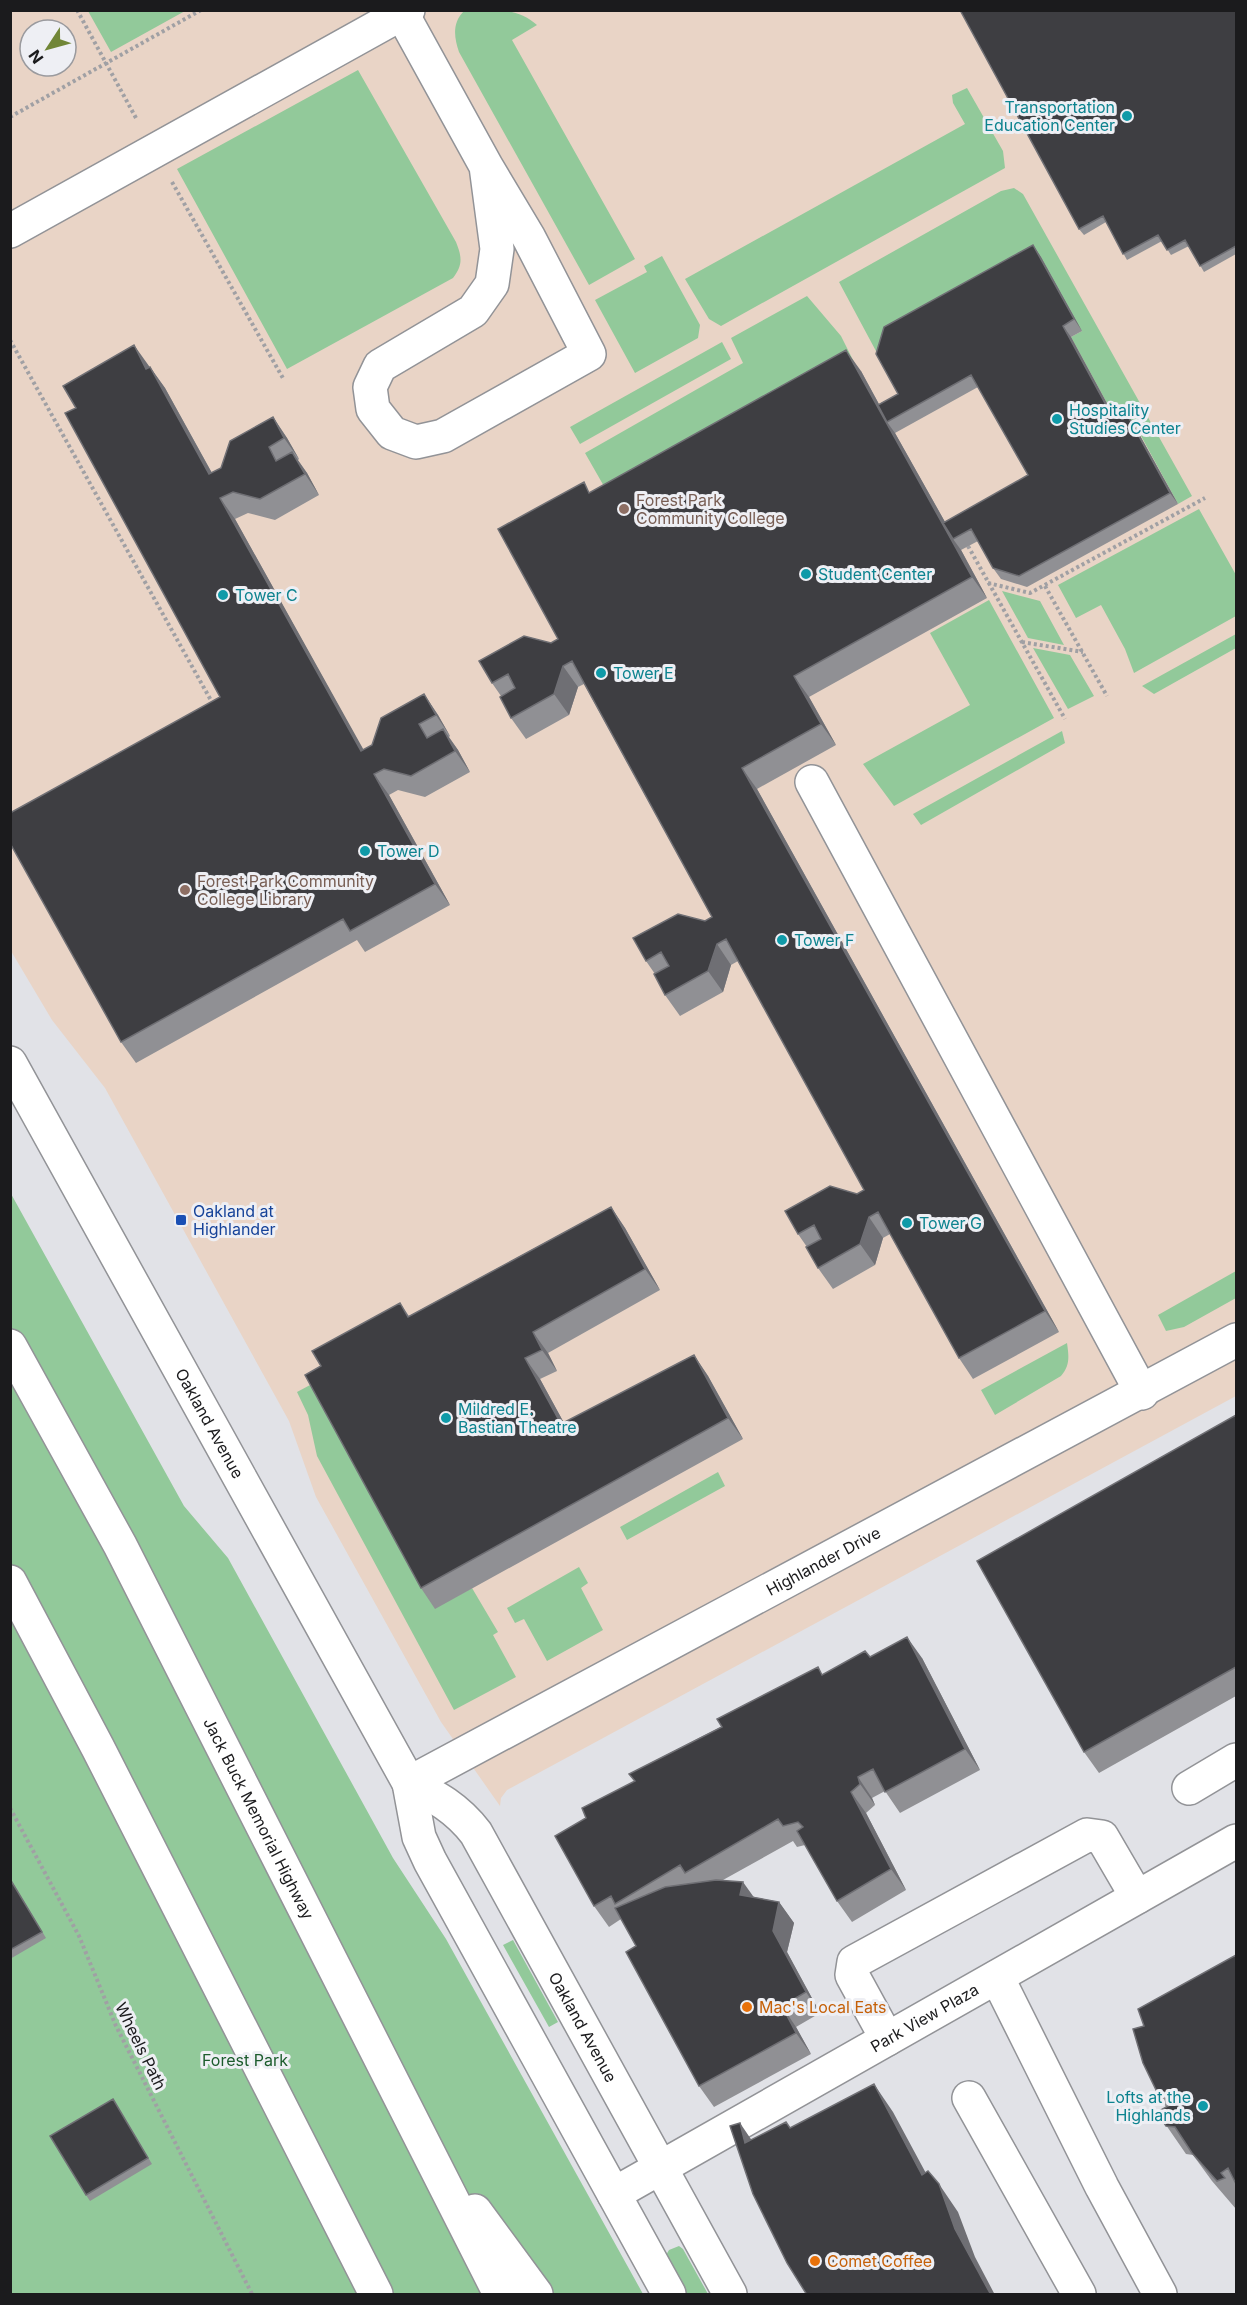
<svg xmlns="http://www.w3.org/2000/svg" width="1247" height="2305" viewBox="0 0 1247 2305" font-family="Inter,sans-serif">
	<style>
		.education { fill: #e9d4c6; fill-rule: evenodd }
		.green { fill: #92c99a }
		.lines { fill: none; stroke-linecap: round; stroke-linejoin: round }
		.minor-casing { stroke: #929397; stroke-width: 36 }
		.highway-casing { stroke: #929397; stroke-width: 36 }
		.path { stroke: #a0a0a4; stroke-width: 4; stroke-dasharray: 3 3; stroke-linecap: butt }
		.minor { stroke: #fff; stroke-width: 33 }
		.highway { stroke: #fff; stroke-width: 33 }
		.wall { fill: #909094; fill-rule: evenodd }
		.shaded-wall { fill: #6f6f74 }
		.building { fill: #3e3e42; stroke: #6f6f74; stroke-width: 1.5 }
		.culture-dot { fill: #0f9aa8; stroke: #eeeff4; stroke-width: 2 }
		.education-dot { fill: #8d6e63; stroke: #eeeff4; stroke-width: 2 }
		.transit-dot { fill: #1a4fb4; stroke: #eeeff4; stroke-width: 2 }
		.food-dot { fill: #e8710a; stroke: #eeeff4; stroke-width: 2 }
		.labels { text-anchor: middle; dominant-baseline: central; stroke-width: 6; stroke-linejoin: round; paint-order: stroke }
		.culture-label { font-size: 16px; fill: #0d838f; stroke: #eeeff4; text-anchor: start }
		.education-label { font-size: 16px; fill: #785e54; stroke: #eeeff4; text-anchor: start }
		.transit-label { font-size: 16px; fill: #164399; stroke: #eeeff4; text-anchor: start }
		.street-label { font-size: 16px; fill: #1b1b1d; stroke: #eeeff4 }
		.food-label { font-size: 16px; fill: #c56008; stroke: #eeeff4; text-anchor: start }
		.park-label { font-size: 16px; fill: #1c5c2c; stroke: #eeeff4 }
	</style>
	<rect width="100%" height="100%" fill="#e1e2e7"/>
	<!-- education -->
	<path class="education" d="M 10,11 L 1236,11 L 1236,1396 L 507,1790 L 501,1798 L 500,1806 L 441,1722 L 316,1497 L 289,1421 L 105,1088 L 52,1020 L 11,951 ZM 30,30 L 66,30 L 66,66 L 30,66 Z"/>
	<!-- green -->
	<path class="green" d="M 88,11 L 185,11 L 111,52 Z
		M 464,11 C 491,10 516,6 537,25 L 512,40 L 635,259 L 589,285 L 459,52 C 454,37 452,23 464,11 Z
		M 358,70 L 456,242 C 462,257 463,265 453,278 L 287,369 L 177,169 Z
		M 967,88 L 1003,151 L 1005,168 L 721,326 L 709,319 L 685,279 L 965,124 L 953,103 L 952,95 Z
		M 1014,188 L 1023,194 L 1192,496 L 1178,504 L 1134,423 L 1121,429 L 1071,337 L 1082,331 L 884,366 L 839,282 L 1001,191 Z
		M 662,256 L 700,325 L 698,338 L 635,373 L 595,300 L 647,272 L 644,266 Z
		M 807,296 L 841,336 L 856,366 L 613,502 L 585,453 L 743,363 L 731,338 Z
		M 722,342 L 731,359 L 580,444 L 570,427 Z
		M 1199,509 L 1236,575 L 1236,616 L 1134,673 L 1125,649 L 1101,605 L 1076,618 L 1058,585 Z
		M 1002,591 L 1040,601 L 1064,645 L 1028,638 Z
		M 989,600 L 1054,718 L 894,806 L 863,764 L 970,705 L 930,633 Z
		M 1236,634 L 1236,648 L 1154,694 L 1142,686 Z
		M 1033,648 L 1070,655 L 1094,696 L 1068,709 Z
		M 1062,731 L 1065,743 L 921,825 L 913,814 Z
		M 10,1192 L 184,1506 L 228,1558 L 393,1858 L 446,1939 L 643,2294 L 11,2294 Z
		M 1236,1271 L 1236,1298 L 1184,1327 L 1166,1331 L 1158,1315 Z
		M 1067,1343 C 1069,1357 1070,1365 1061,1376 L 995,1415 L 981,1390 Z
		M 312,1384 L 435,1608 L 472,1588 L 498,1632 L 493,1635 L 516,1677 L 454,1710 L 317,1456 L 308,1415 L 297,1392 Z
		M 718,1472 L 725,1486 L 627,1540 L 620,1527 Z
		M 579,1567 L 588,1583 L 581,1588 L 603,1630 L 547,1661 L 524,1619 L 515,1623 L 507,1608 Z
		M 513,1940 L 558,2022 L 549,2027 L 503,1945 Z
		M 679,2246 L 683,2249 L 708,2294 L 686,2294 L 666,2255 L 669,2250 Z"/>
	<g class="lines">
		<!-- minor casing -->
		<g class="minor-casing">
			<g id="minor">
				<path d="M 400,10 L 486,166 L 497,249 L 492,284 L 473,311 L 380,366 L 370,387 L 373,409 L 392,433 L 416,442 L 443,436 L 589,354 L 529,238 L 486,166"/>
				<path d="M 10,231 L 408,10"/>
				<path d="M 812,782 L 1142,1393"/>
				<path id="s1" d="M 10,1063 L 409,1783 L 419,1837 L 430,1861 L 669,2294"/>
				<path id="s2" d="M 409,1783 L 1236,1340"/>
				<path id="s3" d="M 409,1783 C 436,1797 457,1808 476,1833 L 730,2294"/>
				<path d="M 1189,1788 L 1236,1760"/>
				<path d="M 997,1977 L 1102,2187 L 1160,2294"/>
				<path d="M 887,2039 L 852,1975 L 854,1962 L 1087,1835 L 1102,1837 L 1137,1897"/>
				<path d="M 969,2098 L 1079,2294"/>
				<path id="s4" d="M 614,2194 L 1236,1841"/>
			</g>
		</g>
		<!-- highway casing -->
		<g class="highway-casing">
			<g id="highway">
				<path id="s5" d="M 10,1346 L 120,1545 L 500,2294"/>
				<path d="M 10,1582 L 98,1748 L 376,2294"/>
				<path d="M 475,2211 L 536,2294"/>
			</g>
		</g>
		<!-- path -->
		<path class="path" d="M 77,10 L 136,118
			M 10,117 L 201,10
			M 172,182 L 284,380
			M 10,340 L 213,704
			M 968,546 L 1065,719
			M 988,583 L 1030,593 L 1205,498
			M 1045,586 L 1107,696
			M 1022,642 L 1083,652
			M 10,1808 L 79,1936 L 116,2026 L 252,2294"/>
		<!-- minor -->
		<use href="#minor" class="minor"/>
		<!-- highway -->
		<use href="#highway" class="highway"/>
	</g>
	<!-- wall -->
	<path class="wall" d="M 1236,10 L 1236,254 L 1204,272 L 1189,246 L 1171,255 L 1162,241 L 1127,260 L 1106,222 L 1084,235 L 1079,229 Z
		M 1033,245 L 1041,257 L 1082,331 L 1071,337 L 1114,417 L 1125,411 L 1133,423 L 1178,504 L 1027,587 L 1001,579 L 993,568 L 978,541 L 961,550 L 987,598 L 809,697 L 836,745 L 757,789 L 1059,1332 L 973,1379 L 959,1358 L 890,1234 L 883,1238 L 875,1265 L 833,1289 L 818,1268 L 807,1247 L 798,1234 L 864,1190 L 738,961 L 731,965 L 723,992 L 680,1016 L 665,995 L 655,974 L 646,961 L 712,917 L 584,684 L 578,687 L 569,715 L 526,739 L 511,718 L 501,696 L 492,683 L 558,639 L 591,492 L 861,371 L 879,404 L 898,394 ZM 978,387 L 1028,475 L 945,522 L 895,433 Z
		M 150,367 L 165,388 L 212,473 L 221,468 L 273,417 L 287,438 L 299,459 L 298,460 L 307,473 L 319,495 L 275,520 L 248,513 L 235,519 L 363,750 L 372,745 L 424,694 L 438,715 L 450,736 L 449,737 L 458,750 L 470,772 L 425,797 L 398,790 L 389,795 L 450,905 L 365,952 L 357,940 L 136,1063 L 121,1042 L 220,697 L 76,408 Z
		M 611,1207 L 625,1228 L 660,1290 L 548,1353 L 557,1371 L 540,1379 L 564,1423 L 694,1355 L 708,1376 L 743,1439 L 435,1609 L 421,1588 L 321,1366 L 400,1303 L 409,1316 Z
		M 1236,1415 L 1236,1696 L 1099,1773 L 1084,1752 Z
		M 870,1657 L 922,1658 L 980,1770 L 900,1813 L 885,1791 L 872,1798 L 875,1805 L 866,1813 L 906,1890 L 852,1922 L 837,1901 L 805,1845 L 797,1847 L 793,1841 L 723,1880 L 754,1897 L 779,1902 L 794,1923 L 787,1952 L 820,2013 L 796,2027 L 811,2054 L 714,2107 L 699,2086 L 636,1946 L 621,1919 L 609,1927 L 594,1906 L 586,1818 L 634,1781 L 629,1774 L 823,1674 Z
		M 10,1878 L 46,1938 L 10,1959 Z
		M 1236,1955 L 1236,2209 L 1212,2181 L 1193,2155 L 1186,2154 L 1157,2112 L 1166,2107 L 1159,2096 L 1144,2026 Z
		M 113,2099 L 152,2164 L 90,2201 L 86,2195 Z"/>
	<!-- shaded-wall -->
	<path class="shaded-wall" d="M 1033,245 L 1041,257 L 1082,331 L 1074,319 Z
		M 1063,326 L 1071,337 L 1121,429 L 1113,418 Z
		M 134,345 L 149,366 L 161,390 L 146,369 Z
		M 846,350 L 861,371 L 888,421 L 887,422 L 895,433 L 954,538 L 953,539 L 961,550 L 987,598 L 972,577 Z
		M 150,367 L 165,388 L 224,495 L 209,474 Z
		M 1125,411 L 1133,423 L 1178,504 L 1170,493 Z
		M 273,417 L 287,438 L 299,459 L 284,438 Z
		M 292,452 L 307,473 L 319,495 L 305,474 Z
		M 220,498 L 235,519 L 376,772 L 361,751 Z
		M 563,666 L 578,687 L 569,715 L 554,694 Z
		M 794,676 L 809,697 L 836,745 L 821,724 Z
		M 424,694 L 438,715 L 450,736 L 436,715 Z
		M 443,729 L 458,750 L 470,772 L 455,751 Z
		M 742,768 L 757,789 L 1059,1332 L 1045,1311 Z
		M 374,774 L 389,795 L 450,905 L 435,884 Z
		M 717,944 L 731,965 L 723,992 L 708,971 Z
		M 611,1207 L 625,1228 L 660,1290 L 645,1269 Z
		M 869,1217 L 883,1238 L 875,1265 L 860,1244 Z
		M 533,1332 L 548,1353 L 557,1371 L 542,1350 Z
		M 694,1355 L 708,1376 L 743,1439 L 728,1418 Z
		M 525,1358 L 540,1379 L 576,1445 L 561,1424 Z
		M 907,1637 L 922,1658 L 980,1770 L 965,1749 Z
		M 858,1777 L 872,1798 L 875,1805 L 860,1784 Z
		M 851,1792 L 866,1813 L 906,1890 L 891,1869 Z
		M 743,1882 L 758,1903 L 740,1895 Z
		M 779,1902 L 794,1923 L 787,1952 L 820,2013 L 806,1992 L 773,1931 Z
		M 782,2006 L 796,2027 L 811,2054 L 796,2033 Z
		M 874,2084 L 893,2112 L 942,2203 L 922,2175 Z
		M 740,2123 L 759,2151 L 745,2143 Z
		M 939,2184 L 958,2212 L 975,2257 L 995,2295 L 991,2295 L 955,2229 Z"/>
	<!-- building -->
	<path class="building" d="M 960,10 L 1236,10 L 1236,246 L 1200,266 L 1185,240 L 1167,250 L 1158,235 L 1123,254 L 1103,216 L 1079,229 Z
		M 1033,245 L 1074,319 L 1063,326 L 1113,418 L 1125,411 L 1170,493 L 1019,576 L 993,568 L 971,529 L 953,539 L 943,523 L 1028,475 L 971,375 L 887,422 L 878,405 L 898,394 L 876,354 L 884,327 Z
		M 134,345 L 146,369 L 150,367 L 209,474 L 221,468 L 230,441 L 273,417 L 284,438 L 269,447 L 276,461 L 292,452 L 305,474 L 260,499 L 233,492 L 220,498 L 361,751 L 372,745 L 381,718 L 424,694 L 436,715 L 419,724 L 427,738 L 443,729 L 455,751 L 411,776 L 384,769 L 374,774 L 435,884 L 350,931 L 343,919 L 121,1042 L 10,843 L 10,813 L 220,697 L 65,413 L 76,408 L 63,386 Z
		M 846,350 L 972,577 L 794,676 L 821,724 L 742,768 L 1045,1311 L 959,1358 L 878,1212 L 869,1217 L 860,1244 L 818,1268 L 806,1247 L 821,1239 L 814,1225 L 798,1234 L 785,1211 L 830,1186 L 857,1194 L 864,1190 L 726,939 L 717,944 L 708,971 L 665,995 L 654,974 L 669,966 L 661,952 L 646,961 L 633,938 L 678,914 L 705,921 L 712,917 L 572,661 L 563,666 L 554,694 L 511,718 L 500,697 L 515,688 L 508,674 L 492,683 L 479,661 L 524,636 L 551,643 L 558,639 L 498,529 L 584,482 L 589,493 Z
		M 611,1207 L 645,1269 L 533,1332 L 542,1350 L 525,1358 L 561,1424 L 694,1355 L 728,1418 L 421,1588 L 305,1375 L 321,1366 L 312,1351 L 400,1303 L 408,1317 Z
		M 1236,1415 L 1236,1667 L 1084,1752 L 977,1561 Z
		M 907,1637 L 965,1749 L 885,1792 L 873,1769 L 858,1777 L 860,1784 L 851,1792 L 891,1869 L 837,1901 L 797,1831 L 803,1827 L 798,1822 L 783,1826 L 778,1819 L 685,1873 L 680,1865 L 615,1904 L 611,1896 L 594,1906 L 555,1836 L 586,1818 L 582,1808 L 635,1781 L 629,1774 L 722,1727 L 717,1719 L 818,1667 L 822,1675 L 865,1651 L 870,1657 Z
		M 10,1879 L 42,1932 L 10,1950 Z
		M 716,1880 L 743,1882 L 740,1895 L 779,1902 L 773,1931 L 806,1992 L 782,2006 L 796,2033 L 699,2086 L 626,1952 L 636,1946 L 615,1908 L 665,1887 Z
		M 1236,1955 L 1236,2184 L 1228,2168 L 1221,2173 L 1225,2178 L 1217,2181 L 1192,2153 L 1175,2127 L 1166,2126 L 1157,2112 L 1172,2104 L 1167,2093 L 1159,2096 L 1143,2063 L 1133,2029 L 1144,2026 L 1138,2009 Z
		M 874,2084 L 922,2175 L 928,2171 L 939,2184 L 955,2229 L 991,2295 L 807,2295 L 787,2263 L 753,2194 L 730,2126 L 740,2123 L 745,2143 L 786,2122 L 790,2128 Z
		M 113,2099 L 148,2158 L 86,2195 L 50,2136 Z"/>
	<!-- markers -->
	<g class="culture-dot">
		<circle cx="1127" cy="116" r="6"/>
		<circle cx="1057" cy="419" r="6"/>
		<circle cx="806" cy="574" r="6"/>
		<circle cx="223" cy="595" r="6"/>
		<circle cx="601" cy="673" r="6"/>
		<circle cx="365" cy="851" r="6"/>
		<circle cx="782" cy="940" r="6"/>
		<circle cx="907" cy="1223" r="6"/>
		<circle cx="446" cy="1418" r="6"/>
		<circle cx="1203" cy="2106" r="6"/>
	</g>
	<g class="education-dot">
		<circle cx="624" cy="509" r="6"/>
		<circle cx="185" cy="890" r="6"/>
	</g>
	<rect class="transit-dot" x="175" y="1214" width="12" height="12" rx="3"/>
	<g class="food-dot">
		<circle cx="747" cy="2007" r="6"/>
		<circle cx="815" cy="2261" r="6"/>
	</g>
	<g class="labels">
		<!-- culture labels -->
		<g class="culture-label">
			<text x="1115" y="107" text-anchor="end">Transportation<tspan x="1115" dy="18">Education Center</tspan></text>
			<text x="1069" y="410">Hospitality<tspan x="1069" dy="18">Studies Center</tspan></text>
			<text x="818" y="574">Student Center</text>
			<text x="235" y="595">Tower C</text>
			<text x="613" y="673">Tower E</text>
			<text x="377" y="851">Tower D</text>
			<text x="794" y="940">Tower F</text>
			<text x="919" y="1223">Tower G</text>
			<text x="458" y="1409">Mildred E.<tspan x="458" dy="18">Bastian Theatre</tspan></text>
			<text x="1191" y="2097" text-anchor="end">Lofts at the<tspan x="1191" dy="18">Highlands</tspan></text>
		</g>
		<!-- education labels -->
		<g class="education-label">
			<text x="636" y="500">Forest Park<tspan x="636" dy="18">Community College</tspan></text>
			<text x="197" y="881">Forest Park Community<tspan x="197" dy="18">College Library</tspan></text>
		</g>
		<!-- transit labels -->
		<g class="transit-label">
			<text x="193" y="1211">Oakland at<tspan x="193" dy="18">Highlander</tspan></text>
		</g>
		<!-- street labels -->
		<g class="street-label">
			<text stroke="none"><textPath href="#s1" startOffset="412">Oakland Avenue</textPath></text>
			<text stroke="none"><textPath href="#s2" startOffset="470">Highlander Drive</textPath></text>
			<text stroke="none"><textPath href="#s5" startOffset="534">Jack Buck Memorial Highway</textPath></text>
			<text stroke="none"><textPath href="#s4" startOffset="357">Park View Plaza</textPath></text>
			<text stroke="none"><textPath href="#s3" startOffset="306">Oakland Avenue</textPath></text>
			<text transform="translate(141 2046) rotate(64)">Wheels Path</text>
		</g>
		<!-- food labels -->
		<g class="food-label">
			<text x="759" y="2007">Mac's Local Eats</text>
			<text x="827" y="2261">Comet Coffee</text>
		</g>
		<!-- park labels -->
		<g class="park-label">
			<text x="245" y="2060">Forest Park</text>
		</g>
	</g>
	<!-- border -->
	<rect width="1247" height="2305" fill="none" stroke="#1b1b1d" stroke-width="24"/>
	<!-- north arrow -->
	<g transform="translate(48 48) rotate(234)"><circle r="28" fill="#eeeff4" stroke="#9a9a9e" stroke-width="1.5"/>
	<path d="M0-4.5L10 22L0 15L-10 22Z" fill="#718637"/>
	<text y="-9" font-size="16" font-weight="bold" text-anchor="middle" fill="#1b1b1d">N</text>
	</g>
</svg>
